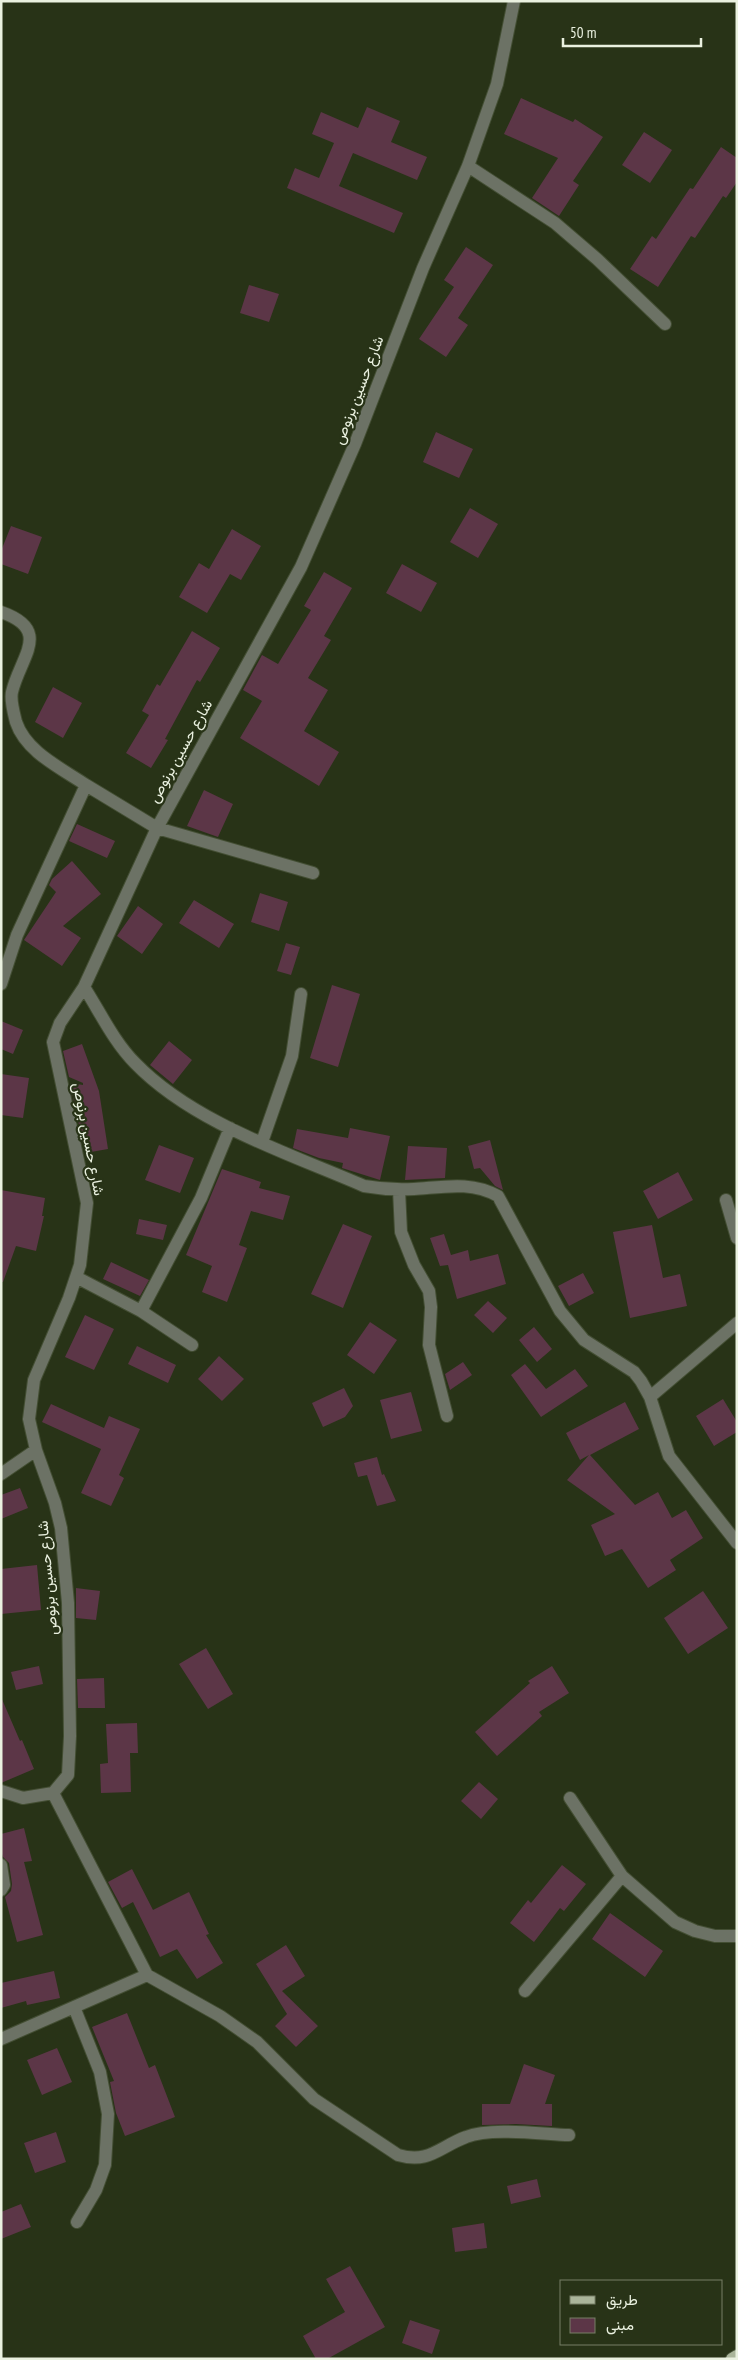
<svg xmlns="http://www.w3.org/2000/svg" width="738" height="2360" viewBox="0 0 738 2360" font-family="'PT Sans Narrow',Vazirmatn,sans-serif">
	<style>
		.building { fill: #5c3647 }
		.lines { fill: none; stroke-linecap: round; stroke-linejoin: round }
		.minor-casing { stroke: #434e33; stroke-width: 14 }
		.major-casing { stroke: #434e33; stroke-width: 14 }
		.minor { stroke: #6c7265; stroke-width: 12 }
		.major { stroke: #aab59a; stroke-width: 12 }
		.labels { text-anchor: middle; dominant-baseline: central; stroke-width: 4.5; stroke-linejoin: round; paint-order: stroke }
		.street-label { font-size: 15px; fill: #eaf1e0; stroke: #283317 }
	</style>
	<rect width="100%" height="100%" fill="#283317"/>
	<!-- building -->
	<path class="building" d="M 521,98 L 573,122 L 575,119 L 603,137 L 573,181 L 579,185 L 559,216 L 532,198 L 558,158 L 504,134 Z
		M 367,107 L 400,121 L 391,142 L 427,157 L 417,180 L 353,153 L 339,186 L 403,213 L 394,233 L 287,188 L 295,168 L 319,178 L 334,143 L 312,134 L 321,112 L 358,128 Z
		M 644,132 L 672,150 L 650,183 L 622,165 Z
		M 721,147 L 737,158 L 737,182 L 726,198 L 723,196 L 695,238 L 691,236 L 658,287 L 630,269 L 652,236 L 656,239 L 690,188 L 693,189 Z
		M 466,247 L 493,265 L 458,318 L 468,325 L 446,357 L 419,339 L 454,287 L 444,280 Z
		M 249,285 L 279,294 L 269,322 L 240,313 Z
		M 436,432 L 473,449 L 459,478 L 423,462 Z
		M 470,508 L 498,524 L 478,558 L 450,542 Z
		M 11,526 L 42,537 L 28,574 L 1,564 L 1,551 Z
		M 232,529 L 261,546 L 241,580 L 230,574 L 207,613 L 179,597 L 199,563 L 209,569 Z
		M 402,564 L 437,583 L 421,612 L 386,593 Z
		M 324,572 L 352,588 L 324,636 L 331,640 L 308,678 L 328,690 L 304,731 L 339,752 L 319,786 L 240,738 L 262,701 L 243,690 L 262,655 L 278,664 L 311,610 L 304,606 Z
		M 192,631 L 220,648 L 200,682 L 197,680 L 165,739 L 168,740 L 151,768 L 126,753 L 149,715 L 142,711 L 157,684 L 160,686 Z
		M 53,687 L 82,703 L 63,738 L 35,722 Z
		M 204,790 L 233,804 L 218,837 L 187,826 Z
		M 77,824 L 115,841 L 107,858 L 69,841 Z
		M 72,861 L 101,894 L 63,926 L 81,938 L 62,966 L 24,940 L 56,892 L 49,885 L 52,879 Z
		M 260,893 L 288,902 L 279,931 L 251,922 Z
		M 194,900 L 234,924 L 219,948 L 179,923 Z
		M 138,906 L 163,924 L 142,954 L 117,936 Z
		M 286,943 L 300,947 L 291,975 L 277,971 Z
		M 332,985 L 360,994 L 338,1067 L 310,1058 Z
		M 1,1021 L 23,1030 L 13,1054 L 1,1049 Z
		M 169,1041 L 192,1060 L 173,1084 L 150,1065 Z
		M 82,1044 L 99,1091 L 108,1149 L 85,1153 L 70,1083 L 83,1085 L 83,1083 L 69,1077 L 63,1051 Z
		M 1,1074 L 29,1078 L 23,1118 L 1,1115 Z
		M 350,1128 L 390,1136 L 380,1180 L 342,1168 L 343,1163 L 319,1158 L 293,1148 L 297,1129 L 348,1138 Z
		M 490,1140 L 503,1190 L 495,1186 L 480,1168 L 474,1169 L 468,1146 Z
		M 159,1145 L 194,1158 L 180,1193 L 145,1180 Z
		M 408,1146 L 447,1148 L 445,1178 L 405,1180 Z
		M 222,1169 L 261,1182 L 259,1188 L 290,1196 L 283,1220 L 251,1211 L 239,1245 L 247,1248 L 227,1302 L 202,1292 L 212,1266 L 186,1255 Z
		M 678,1172 L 693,1200 L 658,1219 L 643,1191 Z
		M 1,1190 L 45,1198 L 42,1216 L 44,1216 L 36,1251 L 16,1246 L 3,1282 L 1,1282 Z
		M 139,1219 L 167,1225 L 163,1240 L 136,1234 Z
		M 343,1224 L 372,1236 L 343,1308 L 311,1294 Z
		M 652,1225 L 663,1278 L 680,1274 L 687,1306 L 630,1318 L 613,1232 Z
		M 444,1234 L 451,1255 L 468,1250 L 470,1261 L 498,1254 L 506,1284 L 457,1299 L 448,1265 L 440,1266 L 430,1238 Z
		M 111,1262 L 149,1280 L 140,1296 L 103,1279 Z
		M 583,1273 L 594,1293 L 569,1306 L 558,1286 Z
		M 488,1301 L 507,1318 L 493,1333 L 474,1315 Z
		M 85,1315 L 114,1329 L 94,1370 L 65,1357 Z
		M 370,1322 L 397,1340 L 374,1374 L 347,1355 Z
		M 534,1327 L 552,1349 L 537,1362 L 519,1340 Z
		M 137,1346 L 176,1365 L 168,1383 L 128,1364 Z
		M 219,1356 L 244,1379 L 222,1401 L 198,1379 Z
		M 463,1362 L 472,1375 L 450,1390 L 445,1374 Z
		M 525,1364 L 546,1389 L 575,1369 L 588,1386 L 541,1417 L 511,1375 Z
		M 344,1388 L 353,1406 L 345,1417 L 323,1427 L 312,1403 Z
		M 411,1392 L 422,1431 L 391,1439 L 380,1400 Z
		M 723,1399 L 737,1422 L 737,1432 L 714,1446 L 696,1416 Z
		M 625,1402 L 639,1429 L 590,1455 L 635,1505 L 658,1492 L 672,1518 L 686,1510 L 703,1538 L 670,1560 L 676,1570 L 648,1588 L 622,1549 L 605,1556 L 591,1525 L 615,1514 L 567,1480 L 589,1455 L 580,1460 L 566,1433 Z
		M 51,1404 L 104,1428 L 109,1416 L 140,1429 L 119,1475 L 124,1478 L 111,1506 L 81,1493 L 101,1449 L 42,1422 Z
		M 377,1457 L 382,1475 L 384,1474 L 396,1501 L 377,1506 L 367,1475 L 358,1477 L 354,1463 Z
		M 20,1488 L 28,1508 L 1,1519 L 1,1495 Z
		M 37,1565 L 41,1610 L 1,1614 L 1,1569 Z
		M 76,1588 L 100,1591 L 96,1620 L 76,1618 Z
		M 703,1591 L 728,1628 L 688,1654 L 664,1618 Z
		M 206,1648 L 233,1694 L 208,1709 L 179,1664 Z
		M 39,1666 L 43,1684 L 16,1690 L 11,1672 Z
		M 552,1666 L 569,1693 L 539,1712 L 542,1716 L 497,1756 L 475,1732 L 530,1683 L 528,1681 Z
		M 104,1678 L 105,1708 L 78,1708 L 77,1679 Z
		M 1,1697 L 20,1741 L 22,1740 L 34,1769 L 1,1783 Z
		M 137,1723 L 138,1753 L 130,1753 L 131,1792 L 101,1793 L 100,1764 L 108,1763 L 106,1724 Z
		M 479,1782 L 498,1799 L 481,1819 L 461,1801 Z
		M 24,1828 L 32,1861 L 24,1862 L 43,1935 L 17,1942 L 5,1897 L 11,1891 L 12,1884 L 9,1863 L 3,1857 L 1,1851 L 1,1834 Z
		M 562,1865 L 586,1884 L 564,1911 L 560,1908 L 534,1942 L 510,1923 L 528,1900 L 531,1903 Z
		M 132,1869 L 153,1910 L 189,1892 L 209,1934 L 206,1935 L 223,1963 L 197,1979 L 177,1949 L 160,1957 L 133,1902 L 122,1908 L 108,1882 Z
		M 610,1913 L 663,1951 L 645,1977 L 592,1939 Z
		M 286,1945 L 305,1976 L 282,1991 L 318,2026 L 296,2047 L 275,2026 L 287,2014 L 256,1964 Z
		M 54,1971 L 60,1998 L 27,2005 L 26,2001 L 1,2008 L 1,1983 Z
		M 127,2013 L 149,2068 L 155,2065 L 175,2117 L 125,2136 L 116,2113 L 110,2082 L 114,2081 L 92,2027 Z
		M 57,2048 L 72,2082 L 42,2095 L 27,2060 Z
		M 524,2064 L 555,2075 L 545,2104 L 552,2104 L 552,2126 L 516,2124 L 482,2125 L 482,2104 L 510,2104 Z
		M 56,2132 L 66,2162 L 35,2173 L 24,2143 Z
		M 537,2179 L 541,2197 L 511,2204 L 507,2186 Z
		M 21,2204 L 31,2227 L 1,2239 L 1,2212 Z
		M 484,2223 L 487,2248 L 455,2252 L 452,2228 Z
		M 350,2266 L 385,2327 L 327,2359 L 316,2359 L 303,2336 L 345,2312 L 326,2279 Z
		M 410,2320 L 440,2330 L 432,2354 L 402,2343 Z"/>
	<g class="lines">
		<!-- minor casing -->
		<g class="minor-casing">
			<path id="minor" d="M 514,1 L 497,84 L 468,166 L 423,268 L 355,444 L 301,567 L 157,828 L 84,987 L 60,1023 L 53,1042 L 87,1203 L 80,1265 L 69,1298 L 34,1380 L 29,1419 L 36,1450 L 55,1503 L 61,1528 L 68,1603 L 70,1736 L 68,1775 L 53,1793 L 147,1975 L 220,2016 L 257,2042 L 314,2099 L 398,2155 C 429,2164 439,2147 466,2137 C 491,2127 541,2134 569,2135
				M 468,166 L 555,223 L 597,259 L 665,324
				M 1,612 C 53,630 20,657 12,692 C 10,700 14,714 16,722 C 26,752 61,768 86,785
				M 1,984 L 17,935 L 86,785 L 157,828 L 313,873
				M 84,987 C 100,1012 114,1042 135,1063 C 193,1123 288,1153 364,1186 C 381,1189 397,1190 414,1189 C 444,1187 471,1181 498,1196 L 560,1311 L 584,1340 L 634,1372 L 641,1381 L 650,1397 L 669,1456 L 737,1543
				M 262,1142 L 292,1056 L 301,994
				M 399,1190 L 401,1232 L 414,1265 L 429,1291 L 431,1307 L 429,1345 L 447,1416
				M 726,1200 L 737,1238
				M 76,1277 L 141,1311 L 192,1345
				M 141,1311 L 201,1198 L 230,1128
				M 650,1397 L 737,1323
				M 1,1474 L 36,1450
				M 1,1791 L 23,1798 L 53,1793
				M 570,1798 L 622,1876 L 675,1922 L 695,1931 L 715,1936 L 737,1936
				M 1,1865 L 4,1885 L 1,1890
				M 525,1991 L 622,1876
				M 74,2007 L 100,2072 L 108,2114 L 105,2165 L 96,2190 L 77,2222
				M 1,2039 L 147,1975"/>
		</g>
		<!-- major casing -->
		<g class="major-casing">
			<path id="major" d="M 732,2359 L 737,2356"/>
		</g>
		<!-- minor -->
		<use href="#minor" class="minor"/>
		<!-- major -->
		<use href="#major" class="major"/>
	</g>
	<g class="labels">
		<!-- street labels -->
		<g class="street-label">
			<text transform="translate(358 390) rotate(-69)">شارع حسين برنوص</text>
			<text transform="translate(180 751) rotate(-61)">شارع حسين برنوص</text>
			<text transform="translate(89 1139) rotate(79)">شارع حسين برنوص</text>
			<text transform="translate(47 1578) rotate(-95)">شارع حسين برنوص</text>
		</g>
	</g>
	<!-- border -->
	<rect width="738" height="2360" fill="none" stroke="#eaf1e0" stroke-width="5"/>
	<!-- legend -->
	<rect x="560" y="2280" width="162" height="65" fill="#283317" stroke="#767f67"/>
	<rect x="570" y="2296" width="25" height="8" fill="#aab59a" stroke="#767f67"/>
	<text x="606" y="2305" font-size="15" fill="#eaf1e0">طريق</text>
	<rect x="570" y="2318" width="25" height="15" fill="#5c3647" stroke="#767f67"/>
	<text x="606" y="2330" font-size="15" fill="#eaf1e0">مبنى</text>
	<!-- scale -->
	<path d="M563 38v8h138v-8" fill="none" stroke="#eaf1e0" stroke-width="2.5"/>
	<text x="570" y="38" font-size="15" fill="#eaf1e0" stroke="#283317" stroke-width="4" paint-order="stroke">50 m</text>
</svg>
